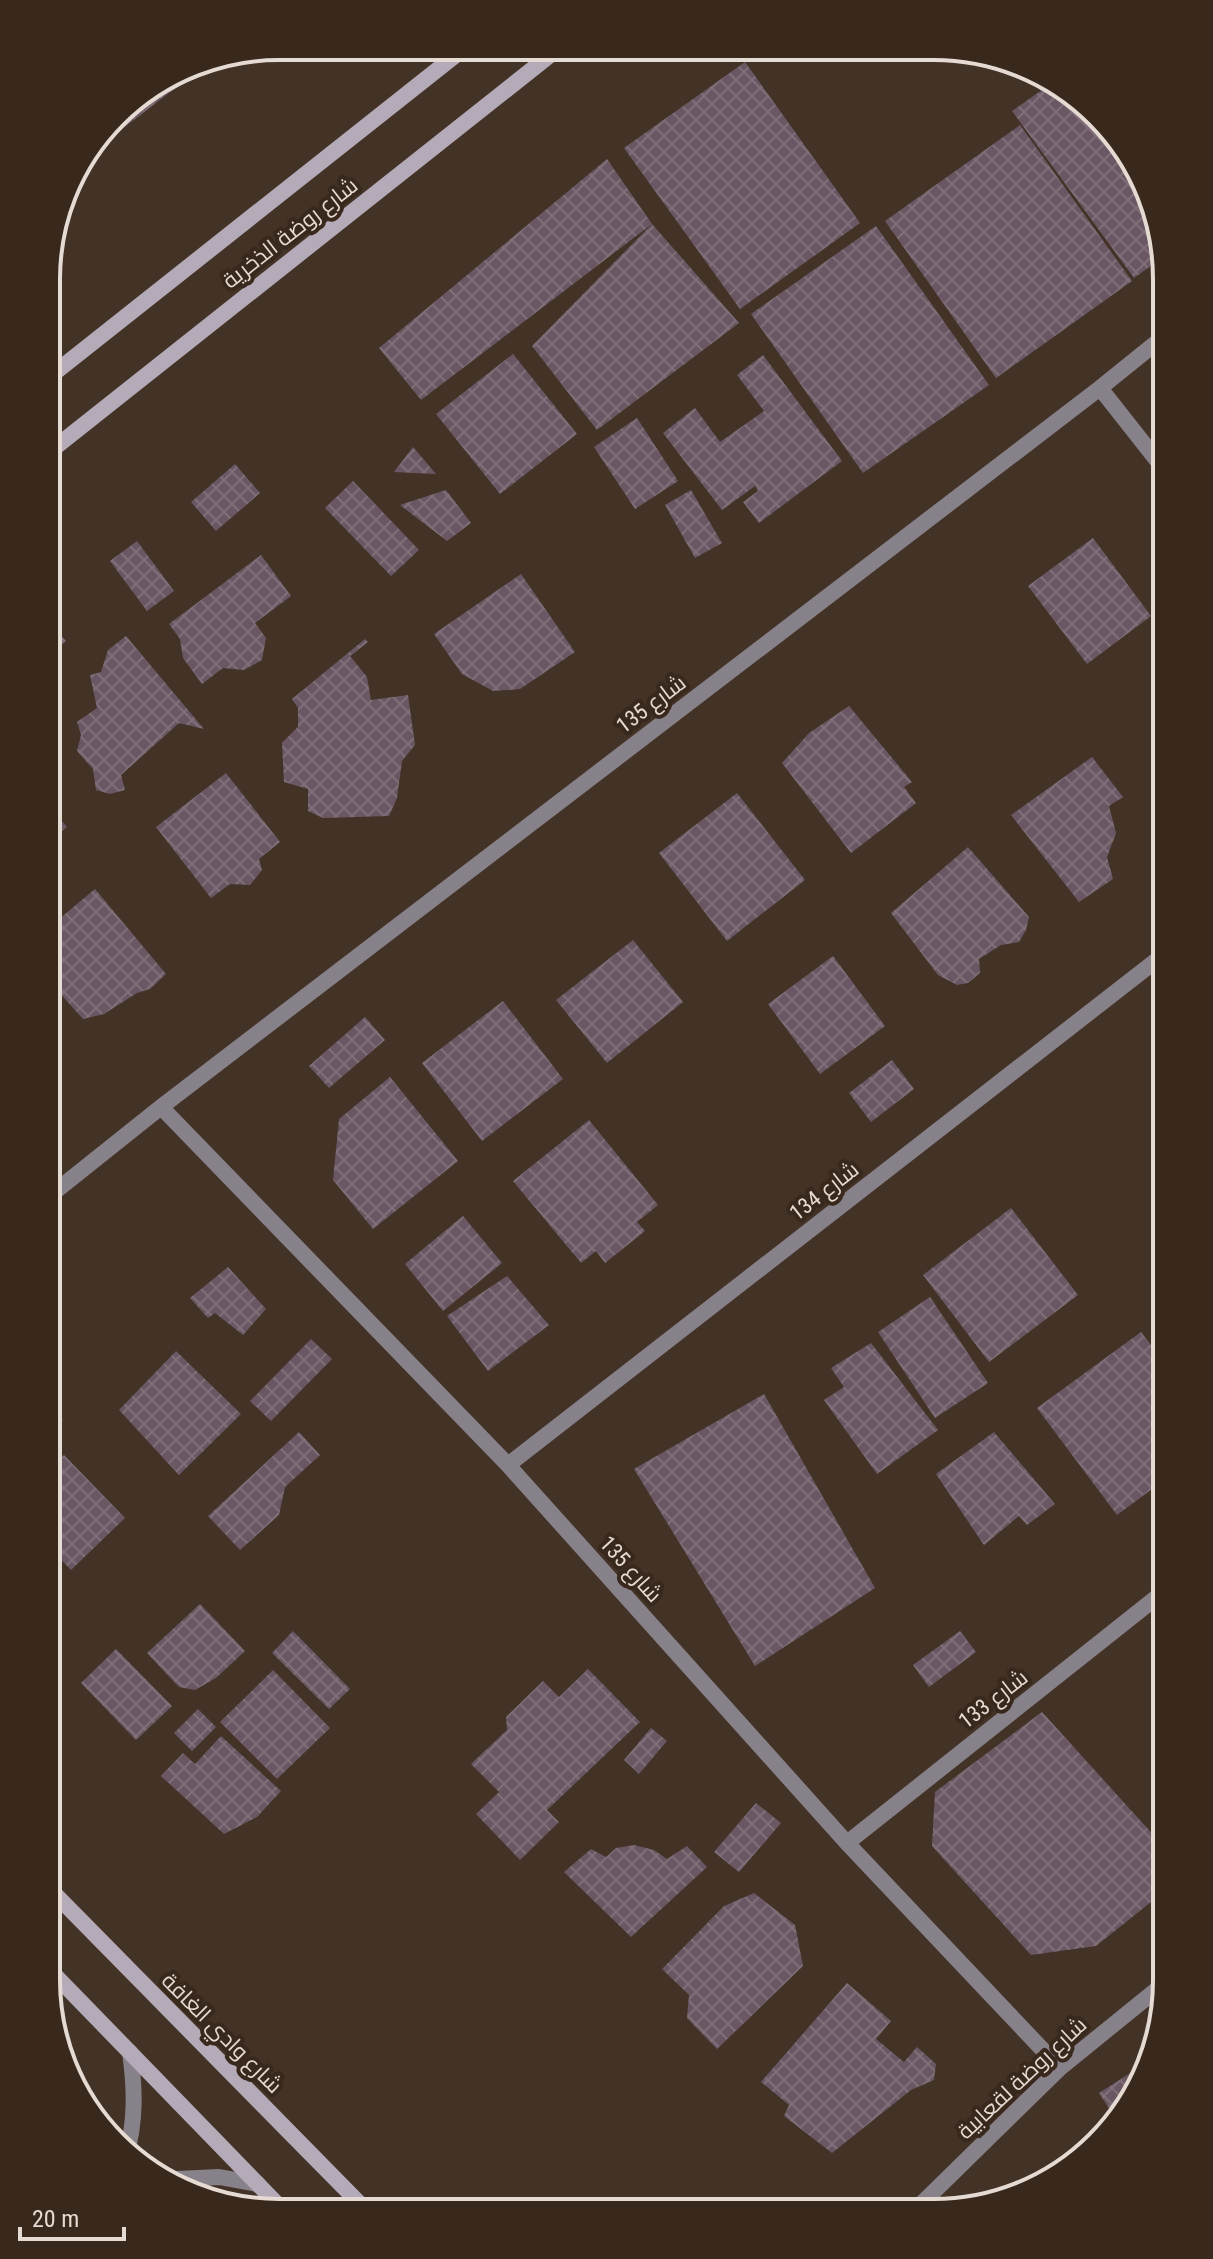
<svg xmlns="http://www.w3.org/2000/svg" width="1213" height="2259" viewBox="0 0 1213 2259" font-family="'Roboto Condensed',Cairo,sans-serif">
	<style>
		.building { fill: url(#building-cross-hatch) }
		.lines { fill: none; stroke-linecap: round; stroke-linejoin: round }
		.street { stroke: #878189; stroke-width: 16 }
		.secondary { stroke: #b4aab8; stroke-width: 16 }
		.labels { text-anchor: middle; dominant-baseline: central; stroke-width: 8; stroke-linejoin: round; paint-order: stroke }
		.street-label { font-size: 22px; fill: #e6dbd3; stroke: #39281c }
		.rim { fill: none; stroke: #e6dbd3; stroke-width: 4 }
	</style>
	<defs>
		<pattern id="building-cross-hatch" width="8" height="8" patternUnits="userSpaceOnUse" patternTransform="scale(2)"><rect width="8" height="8" fill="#6b5764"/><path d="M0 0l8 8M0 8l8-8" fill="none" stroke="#806f79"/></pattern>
	</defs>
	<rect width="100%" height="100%" fill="#433226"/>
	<!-- building -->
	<path class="building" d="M 745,62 L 860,223 L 740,309 L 624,148 Z
		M 194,63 L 199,70 L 83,159 L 125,104 Z
		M 1049,85 L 1088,104 L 1155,204 L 1163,257 L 1134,278 L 1012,111 Z
		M 1020,125 L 1132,281 L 996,378 L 885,221 Z
		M 607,159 L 652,224 L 421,400 L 379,348 Z
		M 652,224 L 739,323 L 597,430 L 532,346 Z
		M 876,226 L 989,385 L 863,473 L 751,314 Z
		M 513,354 L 577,434 L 500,494 L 436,414 Z
		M 763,355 L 842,461 L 759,523 L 743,502 L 758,491 L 755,486 L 722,510 L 663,433 L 695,408 L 720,442 L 764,411 L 737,375 Z
		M 637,418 L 678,481 L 635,509 L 594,447 Z
		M 413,447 L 436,474 L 394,472 Z
		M 235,464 L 260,493 L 216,531 L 191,502 Z
		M 353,481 L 419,550 L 391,576 L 325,508 Z
		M 446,490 L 471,523 L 447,541 L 400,505 Z
		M 691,490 L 722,543 L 695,558 L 665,505 Z
		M 1093,538 L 1151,616 L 1087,664 L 1028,586 Z
		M 137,541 L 174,591 L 147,611 L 110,561 Z
		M 261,555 L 291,596 L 255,623 L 266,638 L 262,660 L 244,670 L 223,668 L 202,684 L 183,658 L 180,639 L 169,624 Z
		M 521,574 L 575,652 L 520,689 L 493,691 L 462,674 L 434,634 Z
		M 48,621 L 66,641 L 47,658 Z
		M 126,636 L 204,729 L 179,723 L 121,775 L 125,790 L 110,794 L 96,790 L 93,769 L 77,751 L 81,735 L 77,722 L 97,708 L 90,675 L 101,672 L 108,650 Z
		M 365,639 L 368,642 L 350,656 L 367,677 L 371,700 L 408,695 L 415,745 L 402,761 L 397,798 L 389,816 L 323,818 L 308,811 L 308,789 L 284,782 L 282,743 L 298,727 L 298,708 L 292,699 Z
		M 849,706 L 912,782 L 904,787 L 916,803 L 851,853 L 782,763 L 809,733 Z
		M 1092,757 L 1123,797 L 1109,806 L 1116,833 L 1107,857 L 1113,879 L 1079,902 L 1011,815 Z
		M 226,773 L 280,842 L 259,859 L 262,870 L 250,885 L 230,884 L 211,898 L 156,827 Z
		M 737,793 L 805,880 L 727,941 L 659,853 Z
		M 47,804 L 67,827 L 47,843 Z
		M 968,847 L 1029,917 L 1026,930 L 1019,942 L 1001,945 L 979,959 L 980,973 L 968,983 L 957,985 L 938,975 L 891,913 Z
		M 95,889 L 166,974 L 150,989 L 137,993 L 104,1014 L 83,1019 L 47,979 L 47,929 Z
		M 633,940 L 683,1002 L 607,1063 L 556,1000 Z
		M 833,956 L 885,1026 L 820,1074 L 768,1004 Z
		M 503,1001 L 563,1079 L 482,1141 L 422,1063 Z
		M 365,1017 L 385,1040 L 329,1088 L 309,1066 Z
		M 892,1060 L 914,1089 L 871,1122 L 849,1093 Z
		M 390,1077 L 458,1161 L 373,1229 L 333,1180 L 339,1119 Z
		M 589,1120 L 658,1205 L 637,1222 L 645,1231 L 605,1263 L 596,1251 L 581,1263 L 513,1181 Z
		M 1011,1208 L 1078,1295 L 989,1362 L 923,1275 Z
		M 463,1216 L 502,1263 L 443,1311 L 405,1264 Z
		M 228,1267 L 266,1309 L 243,1335 L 215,1313 L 208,1318 L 190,1298 Z
		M 507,1276 L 549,1325 L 488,1371 L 447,1316 Z
		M 930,1297 L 988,1383 L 935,1418 L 878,1332 Z
		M 1141,1332 L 1167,1366 L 1167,1478 L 1117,1515 L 1037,1408 Z
		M 311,1339 L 332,1359 L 271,1421 L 250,1401 Z
		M 871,1343 L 938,1430 L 877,1474 L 824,1400 L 844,1387 L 831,1368 Z
		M 176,1351 L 241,1414 L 179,1475 L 119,1410 Z
		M 764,1394 L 875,1588 L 755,1666 L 634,1469 Z
		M 47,1404 L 63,1420 L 47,1437 Z
		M 299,1432 L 320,1455 L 285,1487 L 279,1515 L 240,1550 L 208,1516 Z
		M 994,1432 L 1055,1504 L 1027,1525 L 1019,1516 L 984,1545 L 936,1474 Z
		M 64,1455 L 125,1518 L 71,1570 L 46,1544 L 47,1472 Z
		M 200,1604 L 245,1651 L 216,1678 L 195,1690 L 179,1687 L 147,1653 Z
		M 293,1631 L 350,1689 L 329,1709 L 272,1653 Z
		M 960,1631 L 976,1652 L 929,1687 L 913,1665 Z
		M 116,1649 L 172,1706 L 136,1740 L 81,1683 Z
		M 588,1669 L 640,1722 L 547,1810 L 559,1822 L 520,1860 L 476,1814 L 499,1792 L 471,1764 L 507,1730 L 506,1717 L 543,1681 L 559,1697 Z
		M 273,1670 L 330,1728 L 277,1779 L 220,1722 Z
		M 198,1709 L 216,1727 L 192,1751 L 174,1733 Z
		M 1042,1712 L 1167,1850 L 1166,1890 L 1096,1946 L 1031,1955 L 932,1846 L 935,1792 Z
		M 651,1728 L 667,1741 L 639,1774 L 624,1760 Z
		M 221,1736 L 281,1791 L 257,1817 L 224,1834 L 161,1776 L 183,1753 L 195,1764 Z
		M 756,1803 L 781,1823 L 739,1872 L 714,1852 Z
		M 634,1845 L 654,1850 L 667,1859 L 687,1846 L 707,1867 L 631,1937 L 564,1872 L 591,1849 L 606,1857 L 616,1848 Z
		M 754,1893 L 795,1925 L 803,1966 L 717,2049 L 687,2018 L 689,1995 L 662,1969 L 724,1906 Z
		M 847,1983 L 891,2021 L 876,2039 L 904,2062 L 917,2047 L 936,2064 L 934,2080 L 911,2090 L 832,2153 L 784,2116 L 789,2105 L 761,2082 Z
		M 1140,2067 L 1123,2110 L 1114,2116 L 1099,2093 Z"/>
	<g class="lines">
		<!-- street -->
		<path class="street" d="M 1100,388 L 1167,473
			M 161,1107 L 508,1465 L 847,1843 L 1060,2068
			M 47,1198 L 161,1107 L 1100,388 L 1167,334
			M 508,1465 L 1167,952
			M 847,1843 L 1167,1589
			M 126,2156 C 136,2120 135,2089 130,2052
			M 177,2179 L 219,2177 L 258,2184
			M 912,2213 L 1060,2068 L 1166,1982"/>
		<!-- secondary -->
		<path class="secondary" d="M 48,378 L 466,47
			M 48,453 L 559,48
			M 46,1885 L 367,2211
			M 46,1966 L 284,2211"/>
	</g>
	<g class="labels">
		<!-- street labels -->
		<g class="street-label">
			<text transform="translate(290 233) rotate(-38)">شارع روضة الذخرية</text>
			<text transform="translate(651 704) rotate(-37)">شارع 135</text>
			<text transform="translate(824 1191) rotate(-38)">شارع 134</text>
			<text transform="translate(631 1569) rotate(48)">شارع 135</text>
			<text transform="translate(993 1699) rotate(-38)">شارع 133</text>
			<text transform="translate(222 2033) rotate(45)">شارع وادي الغافة</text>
			<text transform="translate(1022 2078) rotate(-43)">شارع روضة لقعابية</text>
		</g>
	</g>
	<!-- crop -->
	<path d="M0 0H1213V2259H0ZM279 60H934A219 219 0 0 1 1153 279V1980A219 219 0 0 1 934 2199H279A219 219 0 0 1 60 1980V279A219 219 0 0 1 279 60Z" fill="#39281c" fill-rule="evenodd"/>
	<path class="rim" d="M279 60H934A219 219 0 0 1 1153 279V1980A219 219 0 0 1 934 2199H279A219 219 0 0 1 60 1980V279A219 219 0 0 1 279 60Z"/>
	<!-- scale -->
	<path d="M20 2227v12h104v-12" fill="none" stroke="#e6dbd3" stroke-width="4"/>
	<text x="32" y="2227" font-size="24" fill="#e6dbd3" stroke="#39281c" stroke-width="6" paint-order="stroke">20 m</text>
</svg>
